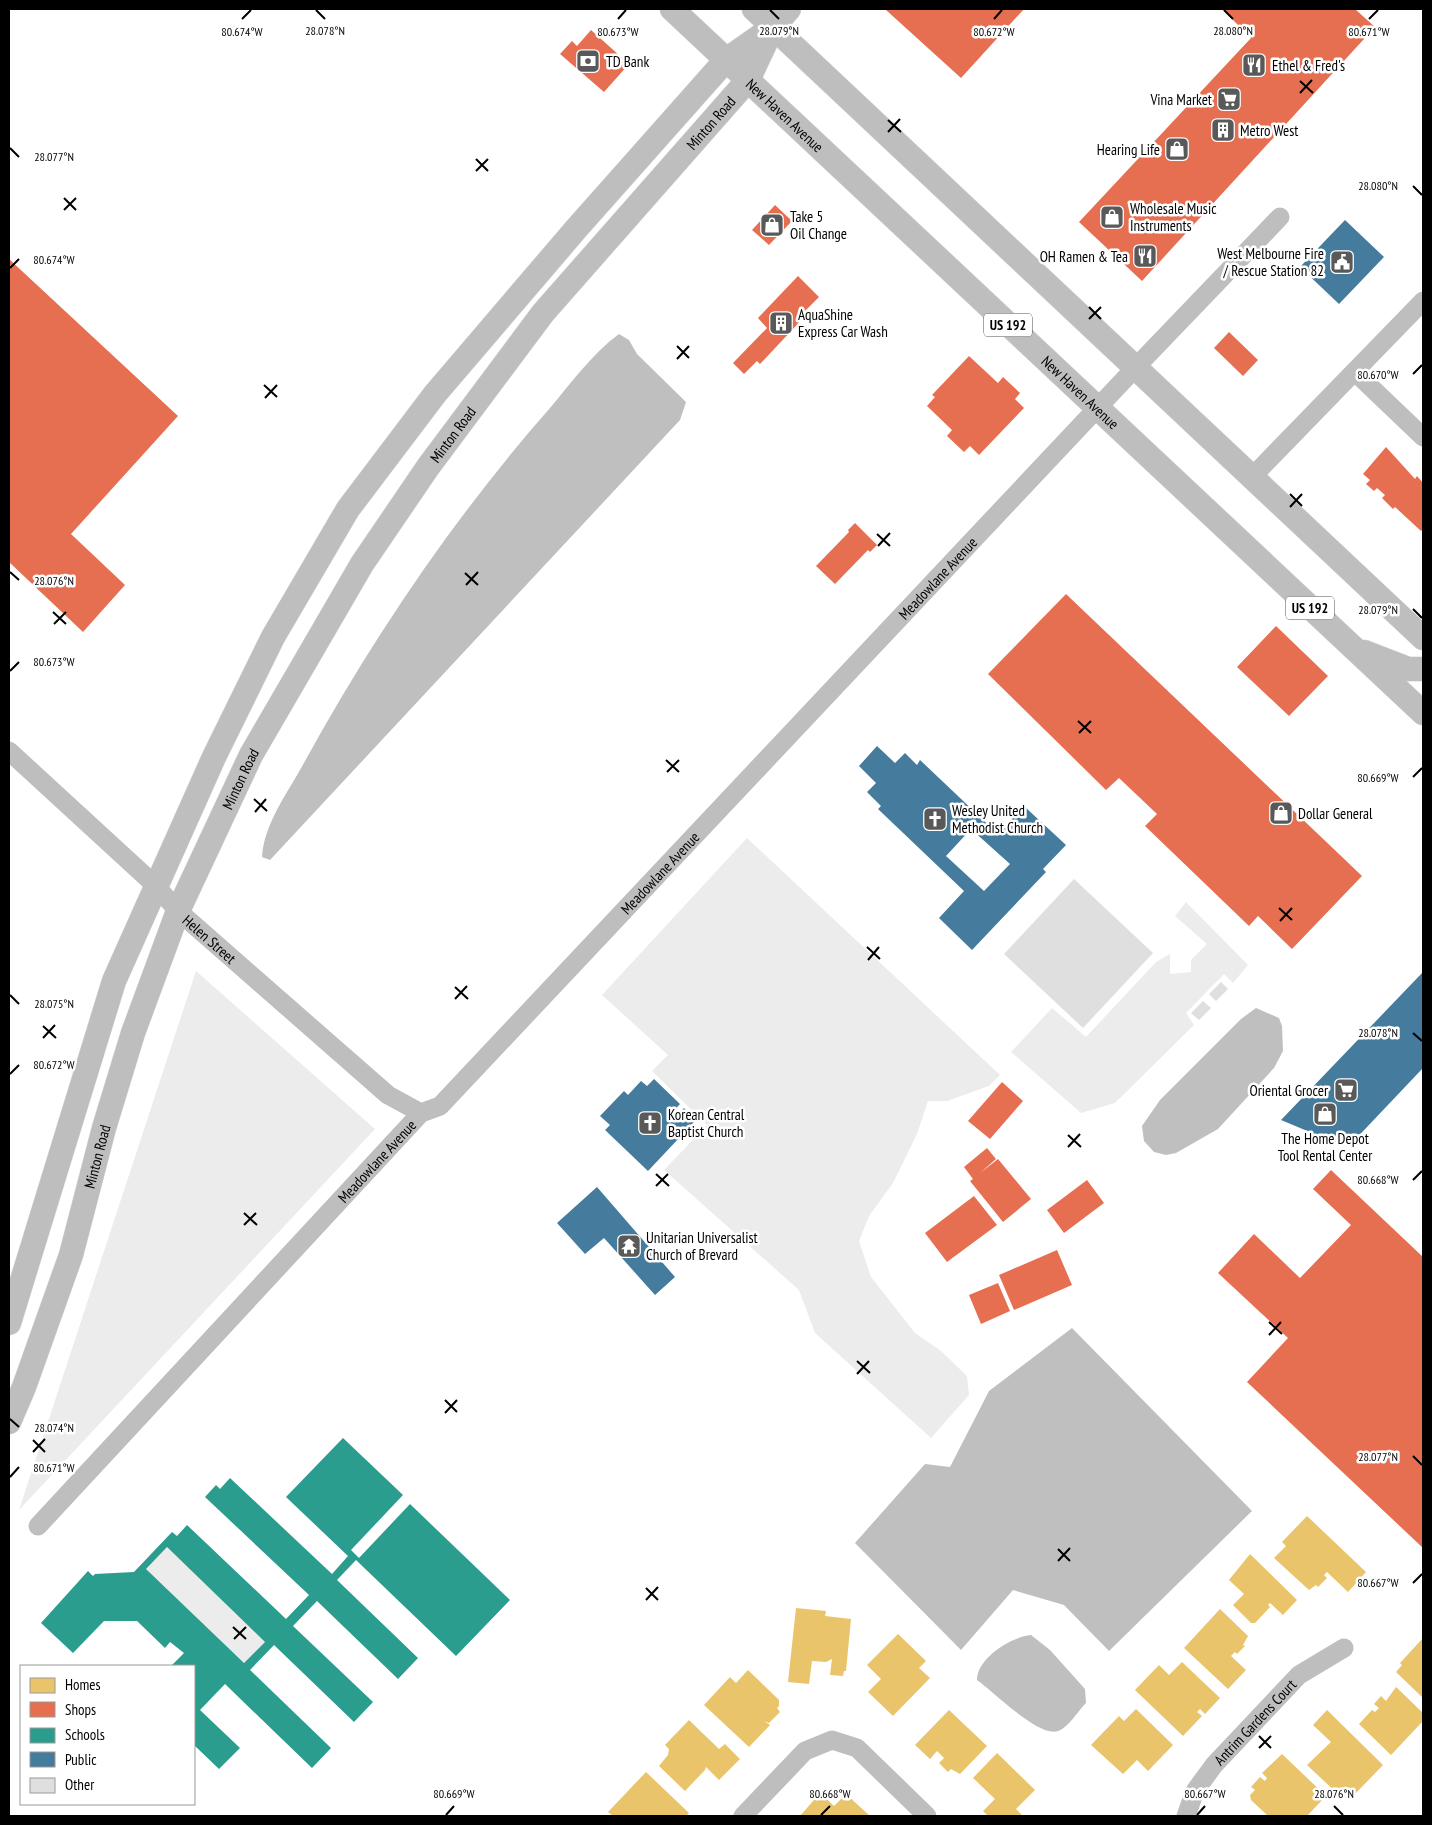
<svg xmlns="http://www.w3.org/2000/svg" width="1432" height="1825" viewBox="0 0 1432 1825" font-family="'PT Sans Narrow',sans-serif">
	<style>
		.green { fill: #ececec }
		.water { fill: #bfbfbf }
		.homes { fill: #e9c46a }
		.shops { fill: #e76f51 }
		.schools { fill: #2a9d8f; fill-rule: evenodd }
		.public { fill: #457b9d; fill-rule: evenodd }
		.building { fill: #dfdfdf }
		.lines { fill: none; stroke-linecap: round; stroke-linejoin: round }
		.major-casing { stroke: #dbdbdb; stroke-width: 25 }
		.minor { stroke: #bebebe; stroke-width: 19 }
		.major { stroke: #bebebe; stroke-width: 24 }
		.ticks { fill: none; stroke: #000; stroke-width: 2 }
		.labels { text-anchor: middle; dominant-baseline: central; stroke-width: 5; stroke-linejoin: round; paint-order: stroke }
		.shield { fill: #fff; stroke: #4c4c4c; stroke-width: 1 }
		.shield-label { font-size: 14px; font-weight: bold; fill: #000 }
		.poi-label { font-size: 15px; fill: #000; stroke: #fff; text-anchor: start }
		.street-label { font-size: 15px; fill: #000; stroke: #fff }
		.ticks-label { font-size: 12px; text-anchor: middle; fill: #000; stroke: #fff; stroke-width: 5; stroke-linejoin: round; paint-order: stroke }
	</style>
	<rect width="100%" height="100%" fill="#fff"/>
	<!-- green -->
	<path class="green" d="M 747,838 L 1000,1075 L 989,1086 L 947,1101 L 928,1101 L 917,1134 L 893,1183 L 869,1216 L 859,1241 L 871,1277 L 915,1333 L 941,1351 L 967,1376 L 969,1395 L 931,1438 L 815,1333 L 799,1290 L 664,1170 L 707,1125 L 652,1071 L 668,1055 L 602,995 Z
		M 1186,902 L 1248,965 L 1233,983 L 1224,974 L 1186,1013 L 1194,1025 L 1115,1103 L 1081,1113 L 1011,1052 L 1052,1008 L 1086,1037 L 1156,962 L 1170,954 L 1170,974 L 1191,972 L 1191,960 L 1207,944 L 1175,916 Z
		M 196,971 L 375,1129 L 19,1510 Z
		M 167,1547 L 265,1642 L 244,1663 L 146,1569 Z"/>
	<!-- water -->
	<path class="water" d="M 619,334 L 629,340 L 637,354 L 686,402 L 680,420 L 270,860 L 262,857 C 264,823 289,791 305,761 C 374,636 455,516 550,408 C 571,383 593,353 619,334 Z
		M 1256,1008 L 1279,1018 L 1282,1026 L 1283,1051 L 1274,1068 L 1218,1129 L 1176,1153 L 1166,1155 L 1154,1152 L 1144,1141 L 1142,1126 L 1160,1100 L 1241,1019 Z
		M 1072,1328 L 1252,1511 L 1109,1651 L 1064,1605 L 1013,1590 L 961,1650 L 855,1543 L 925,1464 L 950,1467 L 989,1391 Z
		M 1031,1635 L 1050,1650 L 1085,1689 L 1086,1703 C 1078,1711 1068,1728 1058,1731 C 1039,1738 993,1691 977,1680 C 977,1658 1011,1637 1031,1635 Z"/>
	<!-- homes -->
	<path class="homes" d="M 1307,1516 L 1366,1572 L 1348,1592 L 1327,1572 L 1324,1575 L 1327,1578 L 1318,1587 L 1316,1585 L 1309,1590 L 1274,1558 L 1286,1546 L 1282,1542 Z
		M 1250,1554 L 1297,1600 L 1283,1615 L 1270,1603 L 1268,1605 L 1270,1607 L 1255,1623 L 1251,1623 L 1233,1605 L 1244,1594 L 1229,1580 Z
		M 796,1608 L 826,1611 L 825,1616 L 851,1619 L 846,1671 L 844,1671 L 843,1676 L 830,1675 L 832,1659 L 826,1662 L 812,1661 L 809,1684 L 788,1682 Z
		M 1220,1609 L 1248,1636 L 1243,1645 L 1245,1646 L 1237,1654 L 1235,1652 L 1231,1656 L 1246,1670 L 1228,1689 L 1184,1648 Z
		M 898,1634 L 926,1661 L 919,1668 L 930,1678 L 893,1716 L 868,1692 L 881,1679 L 867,1665 Z
		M 1423,1638 L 1423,1698 L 1396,1672 L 1402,1665 L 1400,1663 Z
		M 1182,1662 L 1220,1698 L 1205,1714 L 1200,1709 L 1197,1712 L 1202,1716 L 1183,1736 L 1135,1690 L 1159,1665 L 1169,1675 Z
		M 748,1670 L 779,1700 L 779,1706 L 777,1708 L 780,1712 L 769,1723 L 764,1721 L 770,1725 L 749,1747 L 704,1705 L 730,1677 L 736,1683 Z
		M 1396,1687 L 1423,1713 L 1423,1721 L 1391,1755 L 1359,1724 L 1372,1710 L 1375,1712 L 1379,1708 L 1374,1704 L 1381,1696 L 1386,1701 Z
		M 1136,1709 L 1173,1745 L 1148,1771 L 1137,1760 L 1123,1774 L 1091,1745 L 1119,1716 L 1124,1721 Z
		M 949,1710 L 987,1746 L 960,1774 L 951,1769 L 948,1772 L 939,1763 L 944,1758 L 937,1751 L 930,1759 L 915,1745 Z
		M 1327,1710 L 1383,1765 L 1355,1794 L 1351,1790 L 1345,1796 L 1340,1796 L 1307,1765 L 1331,1742 L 1313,1725 Z
		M 689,1720 L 719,1749 L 725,1744 L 740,1759 L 719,1780 L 706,1767 L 705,1770 L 685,1791 L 659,1766 L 668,1755 L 669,1749 L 665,1745 Z
		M 997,1753 L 1035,1790 L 1016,1809 L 1023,1816 L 988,1816 L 983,1811 L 995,1799 L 973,1778 Z
		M 1282,1754 L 1326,1796 L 1307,1816 L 1268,1816 L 1251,1800 L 1250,1795 L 1255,1790 L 1251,1787 L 1260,1777 L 1265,1781 L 1267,1778 L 1262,1773 Z
		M 646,1772 L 689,1813 L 686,1816 L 613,1816 L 608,1812 Z
		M 820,1793 L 834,1806 L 846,1794 L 870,1816 L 800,1816 Z"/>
	<!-- shops -->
	<path class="shops" d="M 888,9 L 1024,9 L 961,78 L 886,10 Z
		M 1222,9 L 1355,9 L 1375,27 L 1142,281 L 1079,222 L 1251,38 Z
		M 591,30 L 629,64 L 604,92 L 560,54 L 572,41 L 577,46 Z
		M 775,205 L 792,221 L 769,245 L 752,230 Z
		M 9,259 L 178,416 L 71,534 L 125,585 L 83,632 L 9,562 Z
		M 798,276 L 819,297 L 805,311 L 808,313 L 760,364 L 757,361 L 744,374 L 733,363 L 767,328 L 758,318 Z
		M 1229,332 L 1258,360 L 1243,376 L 1214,348 Z
		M 969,356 L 998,383 L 1003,377 L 1020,393 L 1015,399 L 1024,408 L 979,455 L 970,446 L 964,452 L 947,436 L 952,430 L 927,406 L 935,397 L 932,395 Z
		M 1386,447 L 1415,479 L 1417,476 L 1423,483 L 1423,529 L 1421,531 L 1395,507 L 1393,509 L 1382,498 L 1385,495 L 1377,488 L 1374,491 L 1366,484 L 1370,480 L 1363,474 Z
		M 855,523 L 877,545 L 870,552 L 868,550 L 835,584 L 816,566 L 849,532 L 848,530 Z
		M 1066,594 L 1362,876 L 1292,949 L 1258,916 L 1249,926 L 1145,826 L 1157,814 L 1119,778 L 1106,790 L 988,674 Z
		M 1276,626 L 1328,676 L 1289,716 L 1237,667 Z
		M 1002,1082 L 1023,1101 L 990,1139 L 968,1121 Z
		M 987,1148 L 996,1159 L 980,1173 L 998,1159 L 1031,1199 L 1003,1222 L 970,1181 L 973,1179 L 964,1167 Z
		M 1331,1170 L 1423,1257 L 1423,1548 L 1247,1382 L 1288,1338 L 1218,1273 L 1254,1234 L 1300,1278 L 1351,1225 L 1313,1189 Z
		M 1087,1180 L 1104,1203 L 1064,1233 L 1047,1210 Z
		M 974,1196 L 997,1225 L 947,1262 L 925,1233 Z
		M 1057,1250 L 1072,1285 L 1014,1310 L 999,1275 Z
		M 998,1283 L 1010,1311 L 981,1324 L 969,1295 Z"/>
	<!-- schools -->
	<path class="schools" d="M 343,1438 L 403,1495 L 351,1550 L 359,1558 L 410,1504 L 510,1600 L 456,1656 L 356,1560 L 337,1580 L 418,1658 L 398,1679 L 317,1601 L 293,1626 L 373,1702 L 354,1722 L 274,1645 L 250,1670 L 331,1748 L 312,1768 L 225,1684 L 200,1710 L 240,1748 L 219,1769 L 194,1745 L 194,1666 L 171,1666 L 184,1653 L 170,1642 L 165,1648 L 137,1621 L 104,1621 L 73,1653 L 41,1623 L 88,1571 L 93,1576 L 95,1574 L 134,1572 L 172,1532 L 177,1536 L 187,1525 L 286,1619 L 309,1595 L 205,1497 L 216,1485 L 220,1489 L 230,1478 L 332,1574 L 348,1556 L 286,1497 ZM 167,1547 L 265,1642 L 244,1663 L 146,1569 Z"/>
	<!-- public -->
	<path class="public" d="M 1345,220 L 1384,257 L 1339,304 L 1300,267 Z
		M 877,746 L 895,763 L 905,753 L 917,765 L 920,760 L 997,833 L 1025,807 L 1066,845 L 1043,869 L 1046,872 L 972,950 L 939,918 L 964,891 L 878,809 L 881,806 L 867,792 L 876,783 L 859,766 ZM 971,829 L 1010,864 L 984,891 L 946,856 Z
		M 1423,972 L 1423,1068 L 1349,1146 L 1341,1139 L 1336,1143 L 1281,1120 Z
		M 654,1079 L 680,1104 L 672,1113 L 675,1117 L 684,1108 L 696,1120 L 648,1171 L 605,1130 L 610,1125 L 600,1116 L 624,1091 L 628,1095 L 641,1081 L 647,1086 Z
		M 597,1187 L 675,1277 L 655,1295 L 604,1238 L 585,1254 L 557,1223 Z"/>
	<!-- building -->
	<path class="building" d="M 1074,879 L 1153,953 L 1083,1028 L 1004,954 Z
		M 1221,982 L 1228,989 L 1216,1001 L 1209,994 Z
		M 1203,1001 L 1211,1008 L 1199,1020 L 1191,1013 Z"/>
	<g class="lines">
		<!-- major casing -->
		<g class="major-casing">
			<g id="major">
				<path id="s4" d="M 672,9 L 1423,713"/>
				<path d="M 754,9 L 1423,638"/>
				<path d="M 1364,652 L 1408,669 L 1423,669"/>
				<path d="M 9,1323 L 114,981 L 214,757 L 273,637 L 348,509 L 435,394 L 576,229 L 726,60 L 773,27 L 789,9"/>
				<path id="s5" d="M 9,1422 L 24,1387 L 71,1255 L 104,1128 L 133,1033 L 178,911 L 251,755 L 362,564 L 428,467 L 543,313 L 748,80 L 773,27"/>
			</g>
		</g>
		<!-- minor -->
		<g class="minor">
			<path d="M 1356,373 L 1423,437"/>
			<path d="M 1252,477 L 1423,301"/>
			<path id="s1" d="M 9,751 L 156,886 L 178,911 L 388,1095 L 421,1113"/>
			<path id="s2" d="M 38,1526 L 421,1113 L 440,1106 L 1135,368 L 1280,217"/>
			<path d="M 743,1816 L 805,1751 L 832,1740 L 857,1748 L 927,1816"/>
			<path id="s3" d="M 1186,1816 L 1195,1791 L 1214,1765 L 1299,1675 L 1344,1648"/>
		</g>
		<!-- major -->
		<use href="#major" class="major"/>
	</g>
	<!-- ticks -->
	<path class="ticks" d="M 316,10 L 325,19M 770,10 L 779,19M 1224,10 L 1233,19M 242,19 L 251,10M 618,19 L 626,10M 994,19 L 1002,10M 1369,19 L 1378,10M 1300,81 L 1313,93M 1300,93 L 1312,80M 888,120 L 901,132M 888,132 L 900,119M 10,148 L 19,157M 476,159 L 488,171M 476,171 L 488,159M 1413,186 L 1422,195M 64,198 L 76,210M 64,210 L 76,198M 10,268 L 19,259M 1089,307 L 1101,319M 1089,319 L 1101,307M 677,346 L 689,358M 677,359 L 689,346M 1413,374 L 1422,365M 264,385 L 277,397M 265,398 L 277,385M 1290,494 L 1302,506M 1290,507 L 1302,494M 877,534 L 890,546M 878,546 L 890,533M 10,572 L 19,580M 465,573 L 478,585M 466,585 L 478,572M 1413,609 L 1422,618M 53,612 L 66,624M 54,624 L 66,612M 10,671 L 19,662M 1078,721 L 1091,733M 1079,733 L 1091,721M 666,760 L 679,772M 667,772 L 679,760M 1413,777 L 1422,768M 254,799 L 267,811M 255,812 L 266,799M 1279,908 L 1292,920M 1280,921 L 1292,908M 867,947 L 880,959M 868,960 L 879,947M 455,987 L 468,999M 10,995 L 19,1004M 455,999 L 467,986M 43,1026 L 56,1038M 1413,1033 L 1422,1041M 43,1038 L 55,1025M 10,1074 L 19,1065M 1068,1135 L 1081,1147M 1068,1147 L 1080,1134M 656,1174 L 669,1186M 1413,1180 L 1422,1171M 656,1186 L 668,1174M 244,1213 L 257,1225M 244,1225 L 256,1213M 1269,1322 L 1282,1334M 1269,1335 L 1281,1322M 857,1361 L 870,1373M 857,1374 L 869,1361M 445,1400 L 457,1412M 445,1413 L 457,1400M 10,1419 L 19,1427M 33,1440 L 45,1452M 33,1452 L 45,1439M 1413,1456 L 1422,1465M 10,1477 L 19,1467M 1058,1549 L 1070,1561M 1058,1561 L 1070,1548M 1413,1583 L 1422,1574M 646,1588 L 658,1600M 646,1600 L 658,1587M 233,1627 L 246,1639M 234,1639 L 246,1627M 1259,1736 L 1271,1748M 1259,1748 L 1271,1736M 1334,1806 L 1343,1815M 446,1815 L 454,1806M 821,1815 L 830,1806M 1197,1815 L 1205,1806"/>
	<!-- icons -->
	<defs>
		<g id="bank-square" transform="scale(1.25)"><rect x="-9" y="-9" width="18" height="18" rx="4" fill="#595959" stroke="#fff"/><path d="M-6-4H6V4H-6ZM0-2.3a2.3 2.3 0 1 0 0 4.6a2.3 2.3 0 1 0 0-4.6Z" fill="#fff"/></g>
		<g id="restaurant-square" transform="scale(1.25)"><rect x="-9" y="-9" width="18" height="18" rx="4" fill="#595959" stroke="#fff"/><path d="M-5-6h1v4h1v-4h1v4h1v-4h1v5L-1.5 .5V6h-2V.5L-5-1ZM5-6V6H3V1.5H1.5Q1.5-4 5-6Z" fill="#fff"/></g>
		<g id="supermarket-square" transform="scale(1.25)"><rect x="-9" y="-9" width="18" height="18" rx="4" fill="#595959" stroke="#fff"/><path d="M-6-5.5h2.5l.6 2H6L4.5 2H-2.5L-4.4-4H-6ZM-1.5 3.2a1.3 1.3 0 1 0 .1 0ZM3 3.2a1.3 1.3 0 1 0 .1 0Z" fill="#fff"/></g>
		<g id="building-square" transform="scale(1.25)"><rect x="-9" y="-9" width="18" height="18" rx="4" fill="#595959" stroke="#fff"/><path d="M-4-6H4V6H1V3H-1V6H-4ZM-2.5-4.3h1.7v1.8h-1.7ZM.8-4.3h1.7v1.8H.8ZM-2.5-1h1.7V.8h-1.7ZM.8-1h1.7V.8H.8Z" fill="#fff"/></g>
		<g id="shop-square" transform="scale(1.25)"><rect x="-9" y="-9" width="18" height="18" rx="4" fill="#595959" stroke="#fff"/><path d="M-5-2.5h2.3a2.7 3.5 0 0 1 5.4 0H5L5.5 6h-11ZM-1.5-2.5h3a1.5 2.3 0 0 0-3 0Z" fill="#fff"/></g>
		<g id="civic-square" transform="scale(1.25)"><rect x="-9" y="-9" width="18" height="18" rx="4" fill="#595959" stroke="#fff"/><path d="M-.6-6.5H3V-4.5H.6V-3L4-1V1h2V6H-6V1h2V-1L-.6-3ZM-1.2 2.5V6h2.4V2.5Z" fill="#fff"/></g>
		<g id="church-square" transform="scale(1.25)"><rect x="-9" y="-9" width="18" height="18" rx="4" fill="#595959" stroke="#fff"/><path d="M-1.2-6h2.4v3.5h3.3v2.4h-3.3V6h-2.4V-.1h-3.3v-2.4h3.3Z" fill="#fff"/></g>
		<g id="temple-square" transform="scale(1.25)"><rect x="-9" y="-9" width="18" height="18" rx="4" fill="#595959" stroke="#fff"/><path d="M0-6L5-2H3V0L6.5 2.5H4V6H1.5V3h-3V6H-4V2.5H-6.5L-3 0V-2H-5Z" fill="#fff"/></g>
	</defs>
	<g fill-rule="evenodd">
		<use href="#bank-square" x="588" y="61"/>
		<use href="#restaurant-square" x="1254" y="65"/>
		<use href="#supermarket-square" x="1229" y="99"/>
		<use href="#building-square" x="1223" y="130"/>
		<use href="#shop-square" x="1177" y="149"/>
		<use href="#shop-square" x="1112" y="217"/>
		<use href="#shop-square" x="772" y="225"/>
		<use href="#restaurant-square" x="1145" y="256"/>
		<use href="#civic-square" x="1342" y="262"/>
		<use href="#building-square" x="781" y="323"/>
		<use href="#shop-square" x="1281" y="813"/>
		<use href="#church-square" x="935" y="819"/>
		<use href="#supermarket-square" x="1346" y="1090"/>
		<use href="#shop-square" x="1325" y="1114"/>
		<use href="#church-square" x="650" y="1123"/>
		<use href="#temple-square" x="629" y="1246"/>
	</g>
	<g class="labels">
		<!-- shield labels -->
		<g class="shield">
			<rect x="984" y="313.5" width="48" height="23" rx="4"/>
			<rect x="1286" y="596.5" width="48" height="23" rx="4"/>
		</g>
		<g class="shield-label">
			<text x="1008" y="325">US 192</text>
			<text x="1310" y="608">US 192</text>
		</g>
		<!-- poi labels -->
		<g class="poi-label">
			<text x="606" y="61">TD Bank</text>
			<text x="1272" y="65">Ethel &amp; Fred's</text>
			<text x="1212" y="99" text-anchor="end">Vina Market</text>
			<text x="1240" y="130">Metro West</text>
			<text x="1160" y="149" text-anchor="end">Hearing Life</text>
			<text x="1130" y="208">Wholesale Music<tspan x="1130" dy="17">Instruments</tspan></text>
			<text x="790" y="216">Take 5<tspan x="790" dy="17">Oil Change</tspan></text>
			<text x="1324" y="253" text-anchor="end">West Melbourne Fire<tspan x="1324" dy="17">/ Rescue Station 82</tspan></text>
			<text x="1128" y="256" text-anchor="end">OH Ramen &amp; Tea</text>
			<text x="798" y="314">AquaShine<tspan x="798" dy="17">Express Car Wash</tspan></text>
			<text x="952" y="810">Wesley United<tspan x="952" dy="17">Methodist Church</tspan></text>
			<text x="1298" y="813">Dollar General</text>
			<text x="1328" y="1090" text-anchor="end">Oriental Grocer</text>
			<text x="668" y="1114">Korean Central<tspan x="668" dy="17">Baptist Church</tspan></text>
			<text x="1325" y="1138" text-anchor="middle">The Home Depot<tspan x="1325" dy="17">Tool Rental Center</tspan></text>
			<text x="646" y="1237">Unitarian Universalist<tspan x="646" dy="17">Church of Brevard</tspan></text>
		</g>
		<!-- street labels -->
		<g class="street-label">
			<text stroke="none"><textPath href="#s4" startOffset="155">New Haven Avenue</textPath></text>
			<text stroke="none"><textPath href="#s5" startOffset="1495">Minton Road</textPath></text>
			<text stroke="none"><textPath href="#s4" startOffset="560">New Haven Avenue</textPath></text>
			<text stroke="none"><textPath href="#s5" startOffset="1090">Minton Road</textPath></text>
			<text stroke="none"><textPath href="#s2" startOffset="1309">Meadowlane Avenue</textPath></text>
			<text stroke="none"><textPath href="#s5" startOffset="685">Minton Road</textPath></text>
			<text stroke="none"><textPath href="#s2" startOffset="904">Meadowlane Avenue</textPath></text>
			<text stroke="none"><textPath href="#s1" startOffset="275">Helen Street</textPath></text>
			<text stroke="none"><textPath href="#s5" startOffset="280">Minton Road</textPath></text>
			<text stroke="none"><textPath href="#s2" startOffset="498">Meadowlane Avenue</textPath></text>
			<text stroke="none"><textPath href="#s3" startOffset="118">Antrim Gardens Court</textPath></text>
		</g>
	</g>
	<g class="ticks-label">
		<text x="325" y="35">28.078°N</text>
		<text x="779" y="35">28.079°N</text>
		<text x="1233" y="35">28.080°N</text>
		<text x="618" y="36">80.673°W</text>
		<text x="1369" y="36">80.671°W</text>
		<text x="242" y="36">80.674°W</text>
		<text x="994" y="36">80.672°W</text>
		<text x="54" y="161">28.077°N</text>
		<text x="1378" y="190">28.080°N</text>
		<text x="54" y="264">80.674°W</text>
		<text x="1378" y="379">80.670°W</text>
		<text x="54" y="585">28.076°N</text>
		<text x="1378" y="614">28.079°N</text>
		<text x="54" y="666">80.673°W</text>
		<text x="1378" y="782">80.669°W</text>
		<text x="54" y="1008">28.075°N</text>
		<text x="1378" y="1037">28.078°N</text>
		<text x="54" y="1069">80.672°W</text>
		<text x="1378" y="1184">80.668°W</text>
		<text x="54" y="1432">28.074°N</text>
		<text x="1378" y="1461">28.077°N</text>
		<text x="54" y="1472">80.671°W</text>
		<text x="1378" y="1587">80.667°W</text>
		<text x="454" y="1798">80.669°W</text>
		<text x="830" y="1798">80.668°W</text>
		<text x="1205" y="1798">80.667°W</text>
		<text x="1334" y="1798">28.076°N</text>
	</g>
	<!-- border -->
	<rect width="1432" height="1825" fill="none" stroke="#000000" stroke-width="20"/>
	<!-- legend -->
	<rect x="20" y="1665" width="175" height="140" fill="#ffffff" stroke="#999999"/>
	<rect x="30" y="1678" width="25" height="15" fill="#e9c46a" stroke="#999999"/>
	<text x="65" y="1690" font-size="15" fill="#000000">Homes</text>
	<rect x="30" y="1702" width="25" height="15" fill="#e76f51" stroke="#999999"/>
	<text x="65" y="1715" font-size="15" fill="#000000">Shops</text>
	<rect x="30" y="1728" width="25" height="15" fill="#2a9d8f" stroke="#999999"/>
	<text x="65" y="1740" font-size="15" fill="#000000">Schools</text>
	<rect x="30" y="1752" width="25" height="15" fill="#457b9d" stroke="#999999"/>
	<text x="65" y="1765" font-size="15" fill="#000000">Public</text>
	<rect x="30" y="1778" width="25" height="15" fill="#dfdfdf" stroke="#999999"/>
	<text x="65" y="1790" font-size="15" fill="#000000">Other</text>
</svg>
